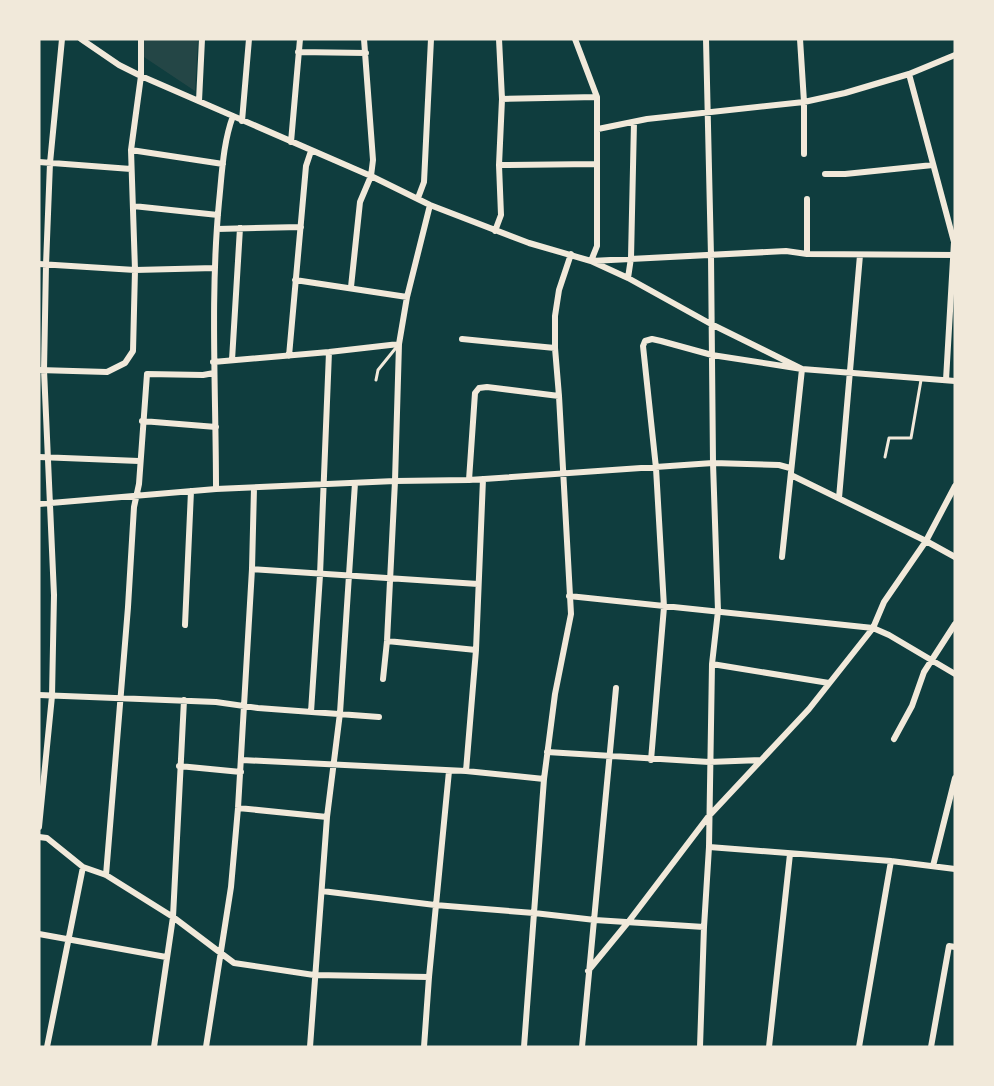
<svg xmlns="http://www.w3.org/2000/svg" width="994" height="1086" viewBox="0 0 994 1086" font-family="'Fira Sans',sans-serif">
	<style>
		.green { fill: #244646 }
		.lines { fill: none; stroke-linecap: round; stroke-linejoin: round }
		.service { stroke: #f1e9da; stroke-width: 3 }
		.minor { stroke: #f1e9da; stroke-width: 6 }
	</style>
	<rect width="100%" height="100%" fill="#0f3d3e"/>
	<!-- green -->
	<path class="green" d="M 144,39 L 198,39 L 195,91 L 144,57 Z"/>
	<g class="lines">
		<!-- service -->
		<path class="service" d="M 376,380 L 378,370 L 399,344
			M 885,457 L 889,438 L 911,438 L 921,380"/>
		<!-- minor -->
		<path class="minor" d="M 81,39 L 119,65 L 141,76 L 371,176 L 430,205 L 529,243 L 591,261 L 628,278 L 711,324 L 802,369
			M 575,39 L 597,97 L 597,246 L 591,261 L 786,251 L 807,254 L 955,255
			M 800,39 L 804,102 L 804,154
			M 298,52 L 366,53
			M 909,74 L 954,242 L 946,380
			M 502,99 L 597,97
			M 199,101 L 202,39
			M 242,121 L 249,39
			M 598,129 L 647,119 L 804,102 L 845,93 L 909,74 L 955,55
			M 291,142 L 300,39
			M 131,150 L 223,164
			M 39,162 L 131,169
			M 499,165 L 596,164
			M 825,174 L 845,174 L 933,165
			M 418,198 L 424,182 L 431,39
			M 133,206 L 218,215
			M 217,229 L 301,227
			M 495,231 L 501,215 L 499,165 L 502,99 L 499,39
			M 807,254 L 807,199
			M 39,264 L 135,270 L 215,268
			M 628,278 L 631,258 L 634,122
			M 295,280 L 407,297
			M 351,287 L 360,202 L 371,176 L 373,160 L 364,39
			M 462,339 L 555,348
			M 289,356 L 306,166 L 311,151
			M 232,360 L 240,228
			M 213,362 L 329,352 L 399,344
			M 39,370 L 107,372 L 125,363 L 133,351 L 135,270 L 131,150 L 141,76 L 141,39
			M 142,421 L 216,427
			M 39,457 L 139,461
			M 791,475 L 926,541 L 955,557
			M 469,480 L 475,393 L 479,388 L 487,387 L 559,396
			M 216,489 C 216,393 210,297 219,202 C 222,173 223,143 233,116
			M 839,498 L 860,255
			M 39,504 L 216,489 L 395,481 L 469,480 L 713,463 L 779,465 L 790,468
			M 782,557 L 802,369
			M 252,569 L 478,584
			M 569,596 L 873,628 L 889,635 L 955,674
			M 185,625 L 191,491
			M 387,641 L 476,650
			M 712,664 L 829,683
			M 383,679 L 387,641 L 395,481 L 399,344 L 407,297 L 430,205
			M 39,695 L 216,702 L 258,708 L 379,717
			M 311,712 L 320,575 L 329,352
			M 894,739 L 912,706 L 924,672 L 955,624
			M 547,752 L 709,762 L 761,760
			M 242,760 L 466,771 L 544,779
			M 651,760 L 664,607 L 656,468 L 643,346 L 645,341 L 652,339 L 661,341 L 712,355 L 802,369 L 955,381
			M 179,766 L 241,772
			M 466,771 L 476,650 L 483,479
			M 238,808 L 327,817
			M 39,827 L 52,696 L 54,595 L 44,370 L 46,265 L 50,163 L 62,39
			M 39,837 L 47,838 L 83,867 L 106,875 L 173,917 L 234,963 L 314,975 L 429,977
			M 709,847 L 891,861 L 955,869
			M 933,866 L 955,778
			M 106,875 L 128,607 L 134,507 L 139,484 L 147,374 L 203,375 L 214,373
			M 322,891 L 435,905 L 534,913 L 595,920 L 704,927
			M 39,934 L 166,957
			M 588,971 L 629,921 L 708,817 L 809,709 L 873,628 L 884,602 L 926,541 L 955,486
			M 47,1047 L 83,867
			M 154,1047 L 173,917 L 184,700
			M 206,1047 L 231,887 L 238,808 L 252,569 L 254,488
			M 310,1047 L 327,817 L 340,713 L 355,483
			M 424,1047 L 429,977 L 449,771
			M 524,1047 L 544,779 L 555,694 L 571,614 L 559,396 L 555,348 L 555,316 L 559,290 L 571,254
			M 582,1047 L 616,688
			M 700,1047 L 704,927 L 709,847 L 712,664 L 718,611 L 713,463 L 711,256 L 706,39
			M 769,1047 L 790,854
			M 859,1047 L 891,861
			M 931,1047 L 949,946 L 955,947"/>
	</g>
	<!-- border -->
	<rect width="994" height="1086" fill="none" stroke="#f1e9da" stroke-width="81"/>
</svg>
